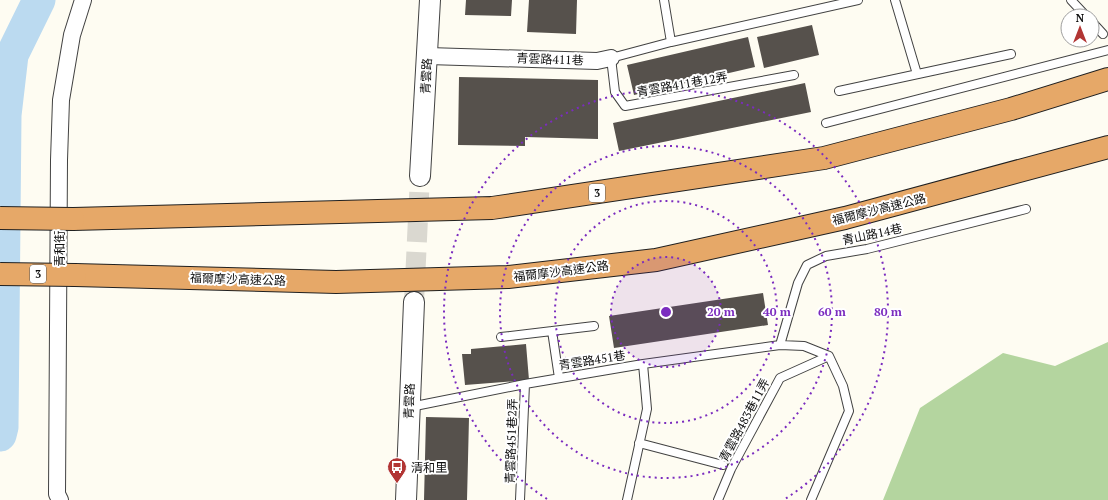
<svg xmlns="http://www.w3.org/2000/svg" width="1108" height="500" viewBox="0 0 1108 500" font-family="'PT Serif','Noto Sans TC',serif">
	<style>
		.forest { fill: #b4d59f }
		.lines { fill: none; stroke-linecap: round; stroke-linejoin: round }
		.river { stroke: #bbdaf0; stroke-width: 33 }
		.building { fill: #56514c }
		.tertiary-tunnel { stroke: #dad8d0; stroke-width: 20; stroke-dasharray: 20 10; stroke-linecap: butt }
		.service-casing { stroke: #424242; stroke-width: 10 }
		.minor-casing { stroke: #424242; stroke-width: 18 }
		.tertiary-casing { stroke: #424242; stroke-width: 22 }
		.motorway-casing { stroke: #202020; stroke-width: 24 }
		.service { stroke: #fff; stroke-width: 8 }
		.minor { stroke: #fff; stroke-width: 16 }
		.tertiary { stroke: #fff; stroke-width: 20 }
		.motorway { stroke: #e6a868; stroke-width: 22 }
		.motorway-bridge-casing { stroke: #202020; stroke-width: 24; stroke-linecap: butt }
		.motorway-bridge { stroke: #e6a868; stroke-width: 22 }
		.ring { fill: none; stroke: #7b2cbf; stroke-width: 2; stroke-dasharray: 2 4 }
		.labels { text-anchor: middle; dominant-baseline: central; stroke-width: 4; stroke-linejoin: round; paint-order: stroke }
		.shield { fill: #fff; stroke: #575757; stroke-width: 1 }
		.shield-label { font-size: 11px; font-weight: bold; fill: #0f0f0f }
		.street-label { font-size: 12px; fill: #0f0f0f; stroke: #fff }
		.poi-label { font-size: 12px; fill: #0f0f0f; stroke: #fff; text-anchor: start }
		.centre { fill: #7b2cbf; stroke: #fff; stroke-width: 2 }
		.ring-label { font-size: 12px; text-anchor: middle; font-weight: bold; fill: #7b2cbf; stroke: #fff; stroke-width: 4; stroke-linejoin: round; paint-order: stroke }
	</style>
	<rect width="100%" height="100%" fill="#fefcf2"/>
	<!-- forest -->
	<path class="forest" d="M 1108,342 L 1108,500 L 883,500 L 920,408 L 1003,353 L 1055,366 Z"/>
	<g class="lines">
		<!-- river -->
		<path class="river" d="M 0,435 L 2,427 L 5,115 L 12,55 L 39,0"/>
	</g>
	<!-- building -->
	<path class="building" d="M 466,0 L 512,0 L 511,16 L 465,15 Z
		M 529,0 L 577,0 L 576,34 L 527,32 Z
		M 812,25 L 819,55 L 764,68 L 757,37 Z
		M 748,37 L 755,67 L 634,95 L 627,65 Z
		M 459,77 L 598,80 L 598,139 L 525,137 L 525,146 L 458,145 Z
		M 805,83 L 811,112 L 619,151 L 613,123 Z
		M 763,293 L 768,325 L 614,348 L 609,316 Z
		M 526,344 L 529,380 L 465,385 L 462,354 L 471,354 L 471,349 Z
		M 426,417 L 469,418 L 467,500 L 424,500 Z"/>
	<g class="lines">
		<!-- tertiary-tunnel -->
		<path class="tertiary-tunnel" d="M 414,302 L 420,176"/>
		<!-- service casing -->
		<g class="service-casing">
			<path id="service" d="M 664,0 L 671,42
				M 895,0 L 917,74
				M 1071,0 L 1086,16
				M 1092,22 L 1103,34
				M 794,75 L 625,106 L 615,92 L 611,58 L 671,42 L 858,0
				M 839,91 L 1011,54
				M 826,123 L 1108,50
				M 552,331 L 559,378
				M 501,337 L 594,326
				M 780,345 L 798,283 L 807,265 L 826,256 L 867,249 L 1026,209
				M 410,407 L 525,384 L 643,364 L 780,345 L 804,346 L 829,356 L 843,386 L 849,411 L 811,500
				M 639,443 L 723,465
				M 520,500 L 525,384
				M 627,500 L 647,409 L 643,364
				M 718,500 L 731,469 L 780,378 L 829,356"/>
		</g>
		<!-- minor casing -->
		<g class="minor-casing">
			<path id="minor" d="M 428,56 L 597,61 L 611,58
				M 60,500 L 57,494 L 59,160 L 61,100 L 72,35 L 83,0"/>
		</g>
		<!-- tertiary casing -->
		<g class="tertiary-casing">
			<path id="tertiary" d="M 420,176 L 430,0
				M 406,500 L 414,302"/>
		</g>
		<!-- motorway casing -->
		<g class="motorway-casing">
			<path id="motorway" d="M 73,219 L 492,208 L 824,158 L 1011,109 L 1108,79
				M 75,275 L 336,282 L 508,277 L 656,260 L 845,218 L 1108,147"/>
		</g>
		<!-- service -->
		<use href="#service" class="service"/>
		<!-- minor -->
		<use href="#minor" class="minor"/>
		<!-- tertiary -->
		<use href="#tertiary" class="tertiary"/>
		<!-- motorway -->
		<use href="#motorway" class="motorway"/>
		<!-- motorway-bridge casing -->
		<g class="motorway-bridge-casing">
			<path id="motorway-bridge" d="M 0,218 L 73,219
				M 0,274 L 75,275"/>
		</g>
		<!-- motorway-bridge -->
		<use href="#motorway-bridge" class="motorway-bridge"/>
	</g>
	<!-- distance rings -->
	<circle cx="666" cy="312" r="55" fill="#7b2cbf" fill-opacity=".12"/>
	<g class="ring">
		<circle cx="666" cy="312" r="55"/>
		<circle cx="666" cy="312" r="111"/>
		<circle cx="666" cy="312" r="166"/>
		<path d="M547 499A222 222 0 1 1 785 499"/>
	</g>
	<!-- icons -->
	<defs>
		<g id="bus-pin" transform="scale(1)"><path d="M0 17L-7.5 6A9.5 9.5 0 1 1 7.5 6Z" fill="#b23534" stroke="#fff"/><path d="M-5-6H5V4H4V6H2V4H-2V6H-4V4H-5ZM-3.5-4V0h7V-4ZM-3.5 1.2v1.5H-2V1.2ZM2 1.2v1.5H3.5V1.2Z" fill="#fff"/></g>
	</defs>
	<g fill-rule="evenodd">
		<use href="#bus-pin" x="397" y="467"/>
	</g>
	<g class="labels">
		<!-- shield labels -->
		<g class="shield">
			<rect x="589" y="184" width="16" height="18" rx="3"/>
			<rect x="30" y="265" width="16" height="18" rx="3"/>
		</g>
		<g class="shield-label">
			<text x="597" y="193">3</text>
			<text x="38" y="274">3</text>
		</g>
		<!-- street labels -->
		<g class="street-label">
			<text transform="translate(550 59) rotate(2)">青雲路411巷</text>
			<text transform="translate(426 76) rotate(-87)">青雲路</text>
			<text transform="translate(682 84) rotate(-10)">青雲路411巷12弄</text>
			<text transform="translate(879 209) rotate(-14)">福爾摩沙高速公路</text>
			<text transform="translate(872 234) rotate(-12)">青山路14巷</text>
			<text transform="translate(59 249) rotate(-90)">青和街</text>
			<text transform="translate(561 271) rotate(-7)">福爾摩沙高速公路</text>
			<text transform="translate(238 279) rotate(2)">福爾摩沙高速公路</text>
			<text transform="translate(592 360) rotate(-9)">青雲路451巷</text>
			<text transform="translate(409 401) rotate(-88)">青雲路</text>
			<text transform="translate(744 420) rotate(-62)">青雲路483巷11弄</text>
			<text transform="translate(511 441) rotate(-88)">青雲路451巷2弄</text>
		</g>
		<!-- poi labels -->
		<g class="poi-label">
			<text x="411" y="467">清和里</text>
		</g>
	</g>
	<circle cx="666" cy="312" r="6" class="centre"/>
	<g class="ring-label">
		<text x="721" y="316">20 m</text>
		<text x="777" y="316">40 m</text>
		<text x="832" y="316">60 m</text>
		<text x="888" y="316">80 m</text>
	</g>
	<!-- north arrow -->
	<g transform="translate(1080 28)"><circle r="19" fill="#ffffff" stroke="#9f9f9f"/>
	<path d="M0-3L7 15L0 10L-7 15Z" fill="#b23534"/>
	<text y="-6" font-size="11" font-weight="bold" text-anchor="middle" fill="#0f0f0f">N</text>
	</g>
</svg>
